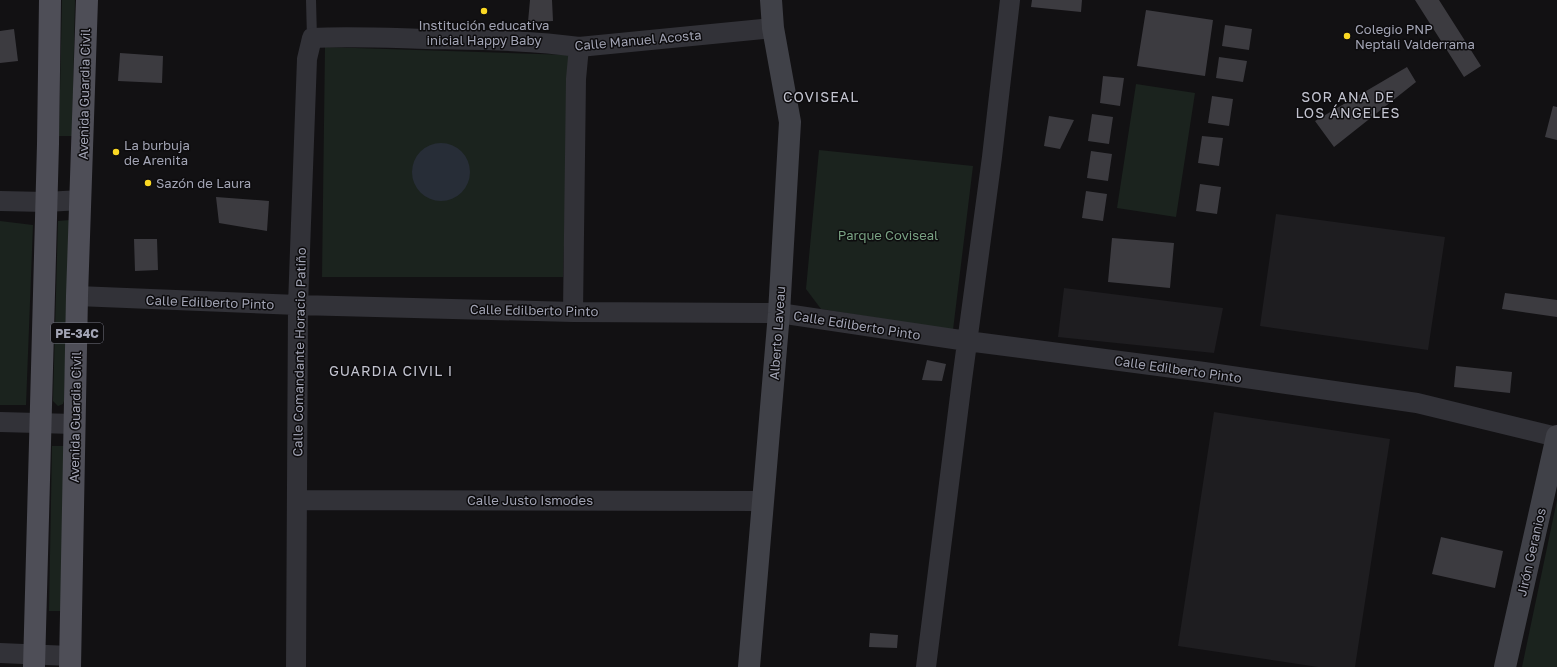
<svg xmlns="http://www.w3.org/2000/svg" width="1557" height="667" viewBox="0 0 1557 667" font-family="'Golos Text',sans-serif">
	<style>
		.built { fill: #1e1d20 }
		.green { fill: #1b231e }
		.water { fill: #272d37 }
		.building { fill: #3c3b40 }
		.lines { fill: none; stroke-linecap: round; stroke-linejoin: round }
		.lane { stroke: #323238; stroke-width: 10 }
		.street { stroke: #323238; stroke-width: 20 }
		.secondary { stroke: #404148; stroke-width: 22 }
		.primary { stroke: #4e4e57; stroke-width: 22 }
		.poi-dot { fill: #fad823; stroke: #0d0c0e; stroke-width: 1.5 }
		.labels { text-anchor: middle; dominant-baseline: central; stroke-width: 3; stroke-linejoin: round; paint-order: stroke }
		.shield { fill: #0d0c0e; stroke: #757682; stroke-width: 1 }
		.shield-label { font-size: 12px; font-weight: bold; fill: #a2a4b4 }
		.poi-label { font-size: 13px; fill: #a2a4b4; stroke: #0d0c0e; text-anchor: start }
		.street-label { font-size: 13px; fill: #a2a4b4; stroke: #0d0c0e }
		.park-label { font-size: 13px; fill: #78a182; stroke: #0d0c0e }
		.neighbourhood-label { font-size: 14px; letter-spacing: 1px; fill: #c3c4d0; stroke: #0d0c0e }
	</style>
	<rect width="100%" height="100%" fill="#121113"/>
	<!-- built -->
	<path class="built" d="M 1276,214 L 1445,237 L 1428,350 L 1260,326 Z
		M 1064,288 L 1223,308 L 1214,353 L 1058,337 Z
		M 1214,412 L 1390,439 L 1355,667 L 1318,667 L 1178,646 Z"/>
	<!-- green -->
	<path class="green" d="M 62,0 L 75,0 L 72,136 L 59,136 Z
		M 325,47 L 570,55 L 563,277 L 322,277 Z
		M 1136,84 L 1195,93 L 1176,217 L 1117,208 Z
		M 819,150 L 973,166 L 953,330 L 821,309 L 806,289 Z
		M 70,220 L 64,401 L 63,404 L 58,406 L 53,401 L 58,221 Z
		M 0,221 L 33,225 L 26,405 L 0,405 Z
		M 52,446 L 64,446 L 61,611 L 49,611 Z
		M 1557,500 L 1557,667 L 1522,667 Z"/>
	<!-- water -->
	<path class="water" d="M412 172a29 29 0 1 1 58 0a29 29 0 1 1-58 0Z"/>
	<!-- building -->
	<path class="building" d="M 530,0 L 552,0 L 553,21 L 528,22 Z
		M 1032,0 L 1082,0 L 1081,12 L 1031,7 Z
		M 1415,0 L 1439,0 L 1481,66 L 1464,77 Z
		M 1146,10 L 1213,20 L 1205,76 L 1137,66 Z
		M 1225,25 L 1252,29 L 1249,50 L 1222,46 Z
		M 14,29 L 18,61 L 0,63 L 0,31 Z
		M 120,53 L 163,56 L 162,83 L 118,81 Z
		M 1219,57 L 1247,61 L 1243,82 L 1216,78 Z
		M 1407,67 L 1416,82 L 1334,147 L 1315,121 Z
		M 1103,76 L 1124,78 L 1120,106 L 1100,103 Z
		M 1212,96 L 1233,99 L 1229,126 L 1208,123 Z
		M 1553,106 L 1557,107 L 1557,140 L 1545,137 Z
		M 1092,114 L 1113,117 L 1109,144 L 1088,141 Z
		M 1049,116 L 1074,120 L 1060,149 L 1044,146 Z
		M 1202,136 L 1223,138 L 1219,166 L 1198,163 Z
		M 1091,151 L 1112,154 L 1108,181 L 1087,178 Z
		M 1200,184 L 1221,187 L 1217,214 L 1196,211 Z
		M 1086,191 L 1107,194 L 1103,221 L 1082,218 Z
		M 216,197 L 269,201 L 267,231 L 219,223 Z
		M 1112,238 L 1174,243 L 1170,288 L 1108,282 Z
		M 134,239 L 157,239 L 158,270 L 135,271 Z
		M 1505,293 L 1557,300 L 1557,317 L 1502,309 Z
		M 927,360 L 946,364 L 942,381 L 922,380 Z
		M 1456,366 L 1512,372 L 1510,393 L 1454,387 Z
		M 1441,537 L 1503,551 L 1495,588 L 1432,574 Z
		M 870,633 L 898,635 L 897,648 L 869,647 Z"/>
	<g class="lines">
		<!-- lane -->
		<path class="lane" d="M 311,0 L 312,38"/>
		<!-- street -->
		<path class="street" d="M 0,201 L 46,202 L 81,200
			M 77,296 L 298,305 L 573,312 L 779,313 L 967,341 L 1204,372 L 1417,403 L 1557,437
			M 573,312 L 576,79 L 579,47
			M 0,422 L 74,424
			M 297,500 L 763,501
			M 0,653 L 70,656
			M 296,667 L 298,305 L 307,59 L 312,38 C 350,36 389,38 427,39 C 478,40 529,40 579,47 L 773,28
			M 926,667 L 962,380 L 992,157 L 1010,0"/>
		<!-- secondary -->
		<path class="secondary" d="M 749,667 L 779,313 L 790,122 L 773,28 L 771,0
			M 1505,667 L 1557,436"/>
		<!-- primary -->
		<path class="primary" d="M 34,667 L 48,144 L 50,0
			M 70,667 L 77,296 L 87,0"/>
	</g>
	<!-- markers -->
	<g class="poi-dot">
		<circle cx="484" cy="11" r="4"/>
		<circle cx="1347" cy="36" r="4"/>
		<circle cx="116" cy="152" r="4"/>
		<circle cx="148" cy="183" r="4"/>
	</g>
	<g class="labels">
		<!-- shield labels -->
		<rect class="shield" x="51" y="323" width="52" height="20" rx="3"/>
		<g class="shield-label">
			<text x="77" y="333">PE-34C</text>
		</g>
		<!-- poi labels -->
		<g class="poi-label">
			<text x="484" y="25" text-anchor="middle">Institución educativa<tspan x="484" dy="15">inicial Happy Baby</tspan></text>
			<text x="1355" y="29">Colegio PNP<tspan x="1355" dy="15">Neptali Valderrama</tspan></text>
			<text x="124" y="145">La burbuja<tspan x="124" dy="15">de Arenita</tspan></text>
			<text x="156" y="183">Sazón de Laura</text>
		</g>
		<!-- street labels -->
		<g class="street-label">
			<text transform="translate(638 40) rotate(-5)">Calle Manuel Acosta</text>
			<text transform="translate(84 94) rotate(-89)">Avenida Guardia Civil</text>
			<text transform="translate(210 302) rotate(2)">Calle Edilberto Pinto</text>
			<text transform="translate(534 310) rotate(1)">Calle Edilberto Pinto</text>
			<text transform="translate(857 325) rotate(9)">Calle Edilberto Pinto</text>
			<text transform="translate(777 333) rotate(-86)">Alberto Laveau</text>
			<text transform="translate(299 352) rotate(-89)">Calle Comandante Horacio Patiño</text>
			<text transform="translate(1178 369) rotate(8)">Calle Edilberto Pinto</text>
			<text transform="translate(75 417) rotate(-89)">Avenida Guardia Civil</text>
			<text x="530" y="500">Calle Justo Ismodes</text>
			<text transform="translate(1531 552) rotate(-77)">Jirón Geranios</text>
		</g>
		<!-- park labels -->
		<g class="park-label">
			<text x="888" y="235">Parque Coviseal</text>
		</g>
		<!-- neighbourhood labels -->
		<g class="neighbourhood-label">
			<text x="821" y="96">COVISEAL</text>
			<text x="1348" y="96">SOR ANA DE<tspan x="1348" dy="16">LOS ÁNGELES</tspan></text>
			<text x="391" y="370">GUARDIA CIVIL I</text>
		</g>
	</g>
</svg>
